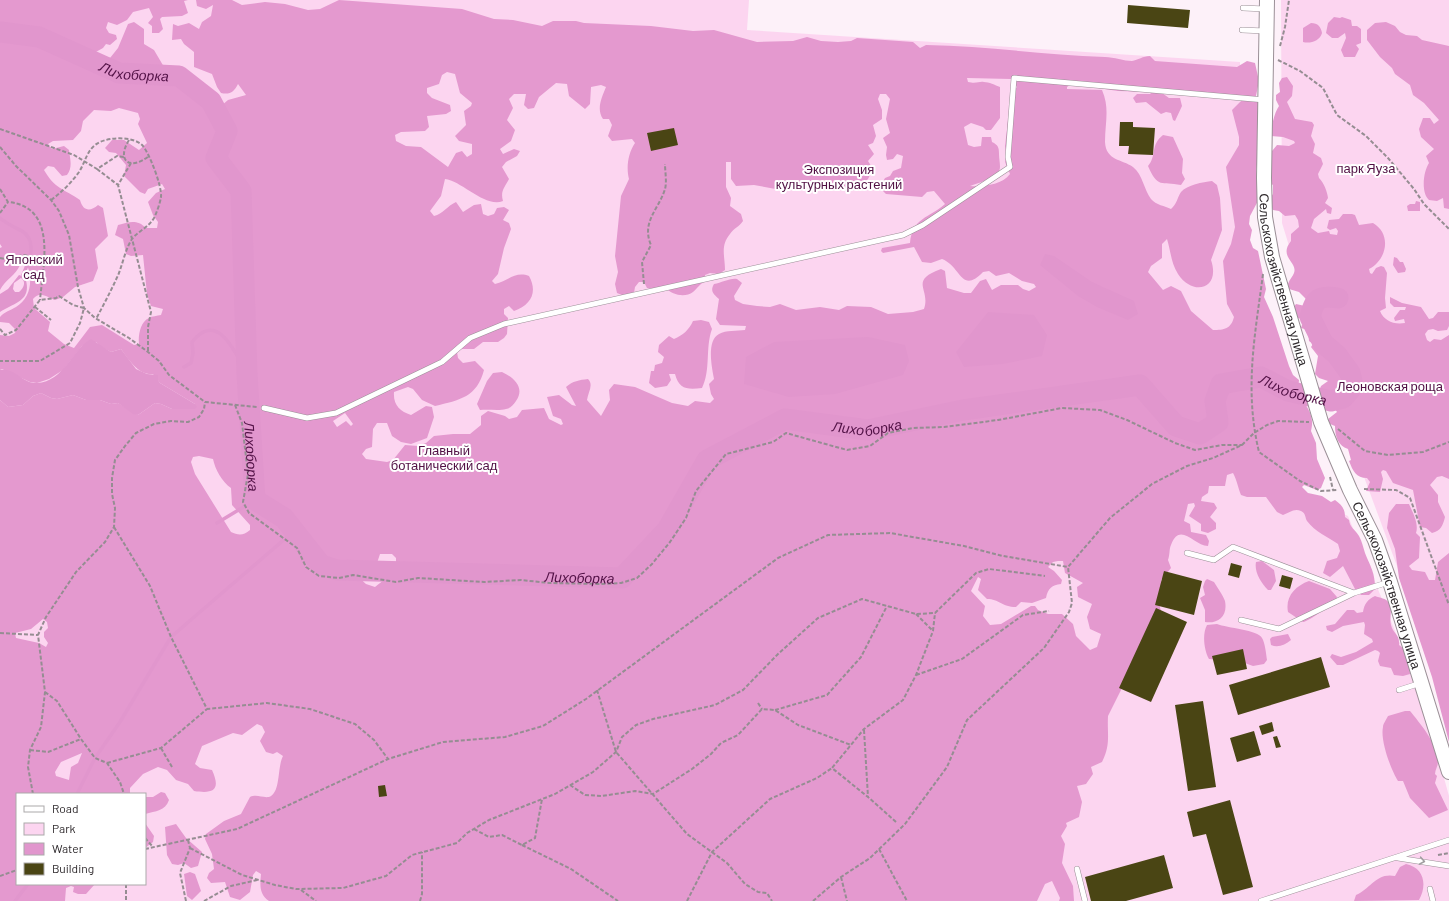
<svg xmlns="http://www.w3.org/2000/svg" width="1449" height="901" viewBox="0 0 1449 901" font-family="Barlow,sans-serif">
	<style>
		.green { fill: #fcd5f0; fill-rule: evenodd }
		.forest { fill: #e499cf; fill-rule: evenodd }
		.water { fill: #e196cd; fill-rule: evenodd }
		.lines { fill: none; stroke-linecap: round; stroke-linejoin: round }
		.stream { stroke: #e196cd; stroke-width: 3.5 }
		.river { stroke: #e196cd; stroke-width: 21 }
		.building { fill: #4a4514 }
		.service-casing { stroke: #9b9097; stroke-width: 6 }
		.secondary-casing { stroke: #9b9097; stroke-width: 16 }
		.path { stroke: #958d92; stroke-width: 2; stroke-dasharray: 4 2; stroke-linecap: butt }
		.service { stroke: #fff; stroke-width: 5 }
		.secondary { stroke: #fff; stroke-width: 14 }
		.oneway { stroke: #a09ea0 }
		.labels { text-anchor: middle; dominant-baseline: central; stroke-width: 4; stroke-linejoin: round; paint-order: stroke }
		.park-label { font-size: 13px; fill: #521145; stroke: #fff }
		.street-label { font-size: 13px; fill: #2d282b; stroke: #fff }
		.water-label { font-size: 14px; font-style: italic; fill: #521146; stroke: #fff }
	</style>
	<rect width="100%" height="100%" fill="#fdf1f9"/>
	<!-- green -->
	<path class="green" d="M 0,0 L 749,0 L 747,30 L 1240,62 L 1242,372 L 1272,483 L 1348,516 L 1420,692 L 1449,796 L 1449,901 L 0,901 ZM 17,794 L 145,794 L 145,884 L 17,884 Z
		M 1281,0 L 1449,0 L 1449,713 L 1441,685 L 1340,412 L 1282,223 Z"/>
	<!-- forest -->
	<path class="forest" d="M 0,0 L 188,0 L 184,1 L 188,13 L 182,16 L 162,17 L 160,19 L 163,29 L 159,33 L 152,33 L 152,26 L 148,23 L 153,17 L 149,8 L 133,12 L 127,20 L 117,25 L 108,22 L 106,28 L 109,33 L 116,35 L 117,39 L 110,45 L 106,44 L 103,48 L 94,53 L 110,58 L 118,48 L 128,24 L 134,22 L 144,29 L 144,44 L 154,50 L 164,67 L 173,72 L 176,81 C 196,78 197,82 209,95 C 212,99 215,100 217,105 L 214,113 L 220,119 L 221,106 L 228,100 L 246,95 L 238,84 C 234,92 230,95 221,93 L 217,87 L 212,74 L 194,67 L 194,52 L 184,44 L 181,39 L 172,40 L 173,24 L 178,26 L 189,23 L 199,29 L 202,22 L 211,16 L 213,5 L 206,9 L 197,6 L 196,0 L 232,0 L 242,5 L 265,2 L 285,4 L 308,10 L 320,9 L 339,0 L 462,9 L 494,19 L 513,20 L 542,26 L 553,21 L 576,21 L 584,23 L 651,26 L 693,31 L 714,30 L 757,42 L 793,41 L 807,37 L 821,41 L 838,42 L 851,41 L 857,38 L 913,42 L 920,48 L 926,45 C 986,46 1045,55 1105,57 C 1114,57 1124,61 1132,61 C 1138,60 1143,56 1150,56 L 1155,61 L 1237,67 L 1247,61 L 1255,63 L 1259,81 L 1256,96 L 1260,104 L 1258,159 L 1256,170 L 1259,199 L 1250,216 L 1249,224 L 1252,230 L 1250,240 L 1253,248 L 1258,251 L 1266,289 L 1264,297 L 1273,317 L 1289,366 L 1293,375 L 1299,380 C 1296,404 1317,407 1311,431 L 1316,443 L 1317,459 L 1325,478 L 1321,488 L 1317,490 L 1304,485 L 1302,487 L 1308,493 L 1322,496 L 1331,502 L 1335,500 C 1342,505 1345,509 1345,517 L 1349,520 C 1350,528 1355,529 1359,536 C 1362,541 1363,547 1365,553 C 1371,568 1375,572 1375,589 L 1369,595 L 1361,595 L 1355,589 L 1343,566 L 1330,577 L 1323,573 L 1327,561 L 1337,558 L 1340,551 L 1338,544 C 1328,537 1315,532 1307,521 C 1305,518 1306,513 1301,511 C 1294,508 1289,513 1283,515 L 1277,512 L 1266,497 L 1247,497 L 1241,495 C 1238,488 1237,480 1233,473 L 1227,475 L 1225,486 L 1209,486 L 1208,493 L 1202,497 L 1201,501 L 1214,503 L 1217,508 L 1210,517 L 1216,523 L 1216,529 L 1208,533 L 1201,531 L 1201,524 L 1189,516 L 1195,506 L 1194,503 L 1188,504 L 1184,521 L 1190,524 L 1191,532 L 1206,535 L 1209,541 L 1208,546 C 1194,546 1180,521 1171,545 C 1169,549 1170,555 1168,560 L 1171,568 L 1161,580 C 1166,590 1156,600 1161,610 L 1108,716 C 1107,735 1111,744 1102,762 L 1091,767 L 1093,774 L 1086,784 L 1077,786 L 1082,802 L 1079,817 L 1066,823 L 1067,826 L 1061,836 L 1065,844 L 1062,863 L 1073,886 L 1074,901 L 1059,901 L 1060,898 L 1052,881 L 1045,884 L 1037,901 L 269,901 C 259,894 260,885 261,874 L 256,871 L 253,875 L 250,892 L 240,900 L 230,897 L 225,882 L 211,883 L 207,878 L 209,873 L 214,869 L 212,854 L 205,839 L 206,834 L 224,821 L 241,814 L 250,797 C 257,794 262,798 269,797 C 281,793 277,767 283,756 L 277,752 L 273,754 L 266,752 L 260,741 L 265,732 L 262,726 L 257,724 L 242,735 L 233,733 L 202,746 L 195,764 L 200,768 L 212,770 C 221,790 214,794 194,791 L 188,784 L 176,780 L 167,770 L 158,767 L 143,774 L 130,788 L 130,794 L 17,794 L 17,884 L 95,884 L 86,894 L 78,894 L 73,892 L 74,887 L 71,886 L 66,888 L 65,901 L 0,901 L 0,400 L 8,407 L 23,405 L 33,396 L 41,393 L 51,398 L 57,399 L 73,395 L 86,400 L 100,400 L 111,404 L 118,403 L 138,415 L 155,403 L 161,404 L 172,409 L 195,404 L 160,383 L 153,374 C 138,375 129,360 121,349 L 111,352 L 100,346 L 96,342 L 82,346 L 63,370 L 49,379 L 37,383 L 30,382 L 2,369 L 0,370 L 0,335 L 9,336 L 15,333 L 16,330 L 9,323 L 0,322 L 0,317 C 4,312 11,310 16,307 C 31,298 33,280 27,265 L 20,265 C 16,275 5,280 0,290 L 0,248 L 2,247 L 0,244 ZM 447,72 L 455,74 L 460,93 L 472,103 L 471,106 L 464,111 L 466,125 L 455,136 L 459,141 L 472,144 L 472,154 L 467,157 L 462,151 L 456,153 L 448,167 L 421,147 L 406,146 L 396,141 L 395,135 L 401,132 L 425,131 L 429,127 L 427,116 L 446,114 L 451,111 L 450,105 L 432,98 L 427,93 L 427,88 L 439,84 L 442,75 ZM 967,78 L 1011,79 L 1017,87 L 1011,95 L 1005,146 L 1007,156 L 1005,162 L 1010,174 C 1002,185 982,187 970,186 C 978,183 1000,178 1000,167 C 1000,163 999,158 999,154 C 999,147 998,145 992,142 L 991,137 L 982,137 L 981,146 L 974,147 L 968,145 L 964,127 L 971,123 L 983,127 L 986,130 L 991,130 L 1000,118 L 1000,87 C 995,85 989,82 984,82 C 979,81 977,84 968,82 ZM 556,83 L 567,84 L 569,96 L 585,109 L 590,104 L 591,87 L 601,85 L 606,87 C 602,97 596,109 603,119 L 609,119 L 612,125 L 608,136 L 612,141 L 632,139 L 635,143 C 628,153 626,168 629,179 L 621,196 L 615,256 L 618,272 L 615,284 L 617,293 L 622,295 L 634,293 L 635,287 L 639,282 L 644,282 L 647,288 L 654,289 L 666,288 C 672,295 685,298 693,292 C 698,288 699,284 706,281 L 705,275 L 710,273 L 719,274 L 725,270 C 725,256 720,246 730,234 C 734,228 739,227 743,221 L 741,214 L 730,206 L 731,198 L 726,187 L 726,162 L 731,162 L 731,179 L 736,186 L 754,185 L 781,190 L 796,187 L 800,189 L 811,186 L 815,190 L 831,187 L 839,183 L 844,188 L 852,186 L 858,189 L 868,179 L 873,169 L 868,161 L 874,154 L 868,145 L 873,143 L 876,136 L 873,125 L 882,119 L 882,110 L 878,99 L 880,94 L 886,94 L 890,99 L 886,119 L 890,133 L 883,138 L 887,147 L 886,155 L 887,160 L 893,159 L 897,154 L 903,156 L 901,168 L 893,171 L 890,176 L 885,178 L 881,185 L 881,189 L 886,194 L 922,197 L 927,192 L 934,191 L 945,204 C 929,218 912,218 910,243 L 882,248 L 881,251 L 883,253 L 914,247 L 922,262 L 931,263 L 942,259 C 961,266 961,295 983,272 L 989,271 L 996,276 L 1009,273 L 1022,281 L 1034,284 L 1036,287 L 1029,291 L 1023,289 L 1018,285 L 1001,285 L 992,290 L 986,279 L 980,281 L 971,293 L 964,293 L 947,288 L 945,271 L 941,269 C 908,281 931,289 924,309 L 913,312 L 888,314 L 871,307 L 847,306 L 839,310 L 820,307 L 796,310 L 780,304 L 770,307 L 757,306 L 743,304 L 735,300 L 734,296 L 742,283 L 737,279 C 729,278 722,283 714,284 C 710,291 713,294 719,299 L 716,319 L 720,325 L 746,326 L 745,330 C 737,331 726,330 719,334 C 706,341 712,368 714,379 L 709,384 L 711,394 L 714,399 L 710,403 L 695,401 L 688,406 L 672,403 L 635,387 L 614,384 L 609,390 L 610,400 L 601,416 L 587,400 C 588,392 594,385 588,379 C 579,380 573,381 566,387 L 576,406 L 572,405 L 559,395 L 547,397 L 553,416 L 561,419 L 563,424 L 561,425 L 549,419 L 544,408 L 522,410 L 517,417 L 509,419 L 505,416 L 488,411 L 481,416 L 481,425 L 470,434 L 453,434 L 434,436 L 426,443 L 418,446 L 405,445 L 393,460 L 387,462 L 366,459 L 362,454 L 366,449 L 372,447 L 373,429 L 377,423 L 387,423 L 392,436 L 401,442 L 411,444 L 427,438 L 434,417 L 432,407 L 426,406 L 411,415 C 400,411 393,405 394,392 L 408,387 L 413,389 L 422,400 L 435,406 C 460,400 477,397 484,370 L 475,361 L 463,363 L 458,358 L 457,352 L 462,349 L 474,349 L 483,342 L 498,342 L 504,338 L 507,334 L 508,318 L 504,314 L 504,309 L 509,306 L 514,311 C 531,305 538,292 529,276 C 515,271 508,281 495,284 L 492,281 L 498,274 L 504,248 L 511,229 L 509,223 L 503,220 L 509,210 L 504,207 L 497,208 L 494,214 L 488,216 L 483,214 L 481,204 L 474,205 L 463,212 L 456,202 C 447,206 443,214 434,216 L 430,211 L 441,196 L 445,179 C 462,181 485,208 503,201 C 500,191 505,187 509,179 L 502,167 L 506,162 L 517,156 L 520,151 L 514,149 L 503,154 L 500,149 L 511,141 L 515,130 L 507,120 L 513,108 L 509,99 L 514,94 L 526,94 L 524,105 L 528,109 L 534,108 L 539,97 ZM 1071,84 L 1118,91 L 1152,92 L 1150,94 L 1137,94 L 1133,98 L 1136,103 L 1146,102 L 1161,114 L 1166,112 L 1171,113 L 1173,120 L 1175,121 L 1182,106 L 1180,98 L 1169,98 L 1162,93 L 1237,95 L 1241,101 L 1232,110 L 1239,137 L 1239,145 L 1226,167 L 1235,227 L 1231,244 L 1223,261 L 1227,304 L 1234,317 C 1231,329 1224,330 1213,330 L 1191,311 L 1181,291 L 1171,286 L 1163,290 L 1148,272 L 1151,266 L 1162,258 L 1162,244 L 1167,239 C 1171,252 1171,263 1178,274 C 1193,297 1221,289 1211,260 L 1222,230 L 1220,198 L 1217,185 L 1212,181 C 1203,182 1187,185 1181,192 C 1177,198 1177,204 1171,209 C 1165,206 1156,205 1151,199 C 1144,190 1143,175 1133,167 C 1122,159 1106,161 1105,142 C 1105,123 1110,108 1102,90 L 1067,89 L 1067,87 ZM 119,108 L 138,113 L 140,119 L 138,124 L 147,143 L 139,150 L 124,140 L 112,140 L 105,148 L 109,152 L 116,153 L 126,165 L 124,176 L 140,192 L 145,194 L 148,189 L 162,184 L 165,189 L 156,193 L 148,202 L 153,215 L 158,222 L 157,228 L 146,228 C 137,219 129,222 118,225 L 115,235 L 123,239 L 126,254 L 131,256 L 143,255 L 147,294 L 151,306 L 163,309 L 161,315 C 157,316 152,316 149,318 C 140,322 138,336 139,344 L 134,345 L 102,325 L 90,327 L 74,348 L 64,344 L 48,331 L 50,322 L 34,308 L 33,299 C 41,290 47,298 55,300 L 63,297 L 75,287 L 93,281 L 98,268 L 95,249 L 108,236 L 103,208 L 98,205 C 90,212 83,211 80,200 C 64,189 55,189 44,170 L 48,166 L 54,167 L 62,176 L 67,175 C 73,167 70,159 69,150 L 64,146 L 52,149 L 48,144 L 53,141 L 73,140 L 81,131 L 83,121 L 94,110 L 111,111 ZM 345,413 L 353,424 L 351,426 L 346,421 L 337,427 L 333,421 ZM 199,456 L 213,459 C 215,469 222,482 231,488 L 232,505 L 250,525 L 250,530 C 243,536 238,535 231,532 L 195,474 L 191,462 L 193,457 ZM 380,554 L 392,554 L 396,558 L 396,571 L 402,576 L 399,579 C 384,577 386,579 375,587 L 366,584 L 356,575 L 355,568 L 377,563 ZM 1058,561 L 1063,561 L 1065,573 L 1083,583 L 1077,587 L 1078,597 L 1092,604 L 1087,617 L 1090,629 L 1101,634 L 1097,647 L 1090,650 L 1076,636 L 1073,624 L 1062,614 L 1048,614 L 1038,610 L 1035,606 L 1031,606 L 1001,624 L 990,625 L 983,616 L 985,606 L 971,591 L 978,577 L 981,579 L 978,590 L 987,599 C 999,599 1002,607 1016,607 L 1021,602 L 1032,603 L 1046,598 C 1048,588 1052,585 1061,584 L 1062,580 L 1054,571 L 1048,567 L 1053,562 ZM 43,619 L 47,622 L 48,628 L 44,632 L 44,637 L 48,643 L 46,647 L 39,643 L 16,638 L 15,633 L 31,629 ZM 82,753 L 78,763 L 71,767 L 69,780 L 56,776 L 55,772 L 61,762 Z
		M 1334,17 L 1340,18 L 1342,17 L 1351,20 L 1352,26 L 1357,26 L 1361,29 L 1361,43 L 1356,45 L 1359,49 L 1355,57 L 1344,57 L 1341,50 L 1346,38 L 1345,33 L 1338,38 L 1332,38 L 1326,33 L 1328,23 Z
		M 1386,22 L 1395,26 L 1400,32 L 1406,35 L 1417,36 L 1422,40 L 1449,46 L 1449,209 L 1444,208 L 1443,198 L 1437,201 L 1429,200 C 1421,193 1423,172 1429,163 L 1426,156 L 1434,149 L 1421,137 L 1419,129 L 1423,118 L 1430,118 L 1434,124 L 1439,120 L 1424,103 L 1413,95 L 1410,85 L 1395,74 L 1392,68 L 1380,57 L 1367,40 L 1367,30 L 1375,23 Z
		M 1311,23 C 1318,23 1321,27 1322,33 C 1320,41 1310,44 1303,42 L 1303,28 Z
		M 1287,77 L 1293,86 L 1292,96 L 1287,102 L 1295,119 L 1312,122 L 1314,125 L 1311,136 L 1315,144 L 1313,153 L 1321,158 L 1323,164 L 1318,174 L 1319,178 C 1324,183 1327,191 1328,198 L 1325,203 L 1332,208 L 1331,214 L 1327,213 L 1326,209 L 1314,219 L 1311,228 L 1318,233 L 1329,231 L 1330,234 L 1337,235 L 1338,231 L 1336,228 L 1330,230 L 1327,228 L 1329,220 L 1339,219 L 1343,214 L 1352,214 L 1355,215 L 1359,225 L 1373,223 C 1392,234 1387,260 1369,269 L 1370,273 L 1372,274 L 1376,268 L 1381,266 L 1384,267 L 1387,273 L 1385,298 L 1386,308 L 1380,311 C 1384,321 1394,325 1405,323 L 1404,319 L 1395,321 L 1394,318 L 1400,310 L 1405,310 L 1406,307 L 1394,307 L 1390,303 L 1390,297 L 1402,303 L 1421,307 L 1429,319 L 1433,318 L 1438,312 L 1449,312 L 1449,326 L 1447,330 L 1438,331 L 1433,329 L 1428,330 L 1425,334 L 1427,340 L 1430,342 L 1434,339 L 1441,340 L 1449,335 L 1449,479 L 1442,476 L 1437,477 L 1430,485 L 1438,495 L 1438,502 L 1445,517 C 1443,525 1441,531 1432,533 L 1426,528 L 1420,527 L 1413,490 L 1393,483 L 1386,471 L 1383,470 L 1381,472 L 1383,479 L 1380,492 L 1366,491 L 1370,482 L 1367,478 C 1356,478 1353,471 1349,461 L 1351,460 L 1348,449 C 1338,446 1335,436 1335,426 L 1330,424 L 1328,419 L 1337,412 L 1335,409 C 1324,408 1322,405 1318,395 L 1321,386 L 1328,381 L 1319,378 L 1315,374 L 1318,356 L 1311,347 L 1313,344 L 1309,341 L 1308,330 L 1301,328 L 1302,325 L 1307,323 L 1305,319 L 1296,318 L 1294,307 L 1296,304 L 1305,306 L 1307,300 L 1299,292 L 1289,289 L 1288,284 C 1289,280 1293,276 1294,273 C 1298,262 1278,257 1291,241 L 1291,234 L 1299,227 L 1298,220 L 1295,215 L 1285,216 L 1279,211 L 1273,210 L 1268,201 L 1273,194 L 1273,185 L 1270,183 L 1268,156 L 1277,145 L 1289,146 L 1295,143 L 1294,141 L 1283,137 L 1271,136 C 1271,128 1274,113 1279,106 L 1276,100 L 1276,95 L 1280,92 L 1279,83 L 1282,78 Z
		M 1163,135 L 1173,137 L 1183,159 L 1182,173 L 1185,179 L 1181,185 C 1161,181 1158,189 1148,166 C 1157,156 1150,145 1163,135 Z
		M 1416,201 L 1420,202 L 1420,211 L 1408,211 L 1407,206 L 1410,204 L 1415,204 Z
		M 1394,257 L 1397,258 L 1400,262 L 1403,262 L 1406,269 L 1405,272 L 1398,273 L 1393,265 Z
		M 701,320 L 709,322 L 712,329 C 705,348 711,370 702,388 C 687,390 679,389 675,374 L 669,374 L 671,380 L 667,386 L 655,388 L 649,383 L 651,371 L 654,371 L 655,365 L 662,363 L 664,357 L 658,352 L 659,345 L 669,336 L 674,339 C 683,335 689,330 693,321 Z
		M 502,372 C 515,378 525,388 516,401 C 513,405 511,408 506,409 C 499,411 489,409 480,410 L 477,404 L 487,381 L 493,373 Z
		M 1396,504 L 1409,504 C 1413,513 1419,524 1416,533 L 1420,537 L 1419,558 L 1409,566 L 1412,570 L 1425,572 L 1429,580 L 1435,580 L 1438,562 L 1449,553 L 1449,742 L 1432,677 L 1399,578 L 1395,549 L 1387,528 L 1389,513 Z
		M 1262,561 L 1274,570 L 1276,581 L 1271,590 L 1268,590 C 1261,583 1254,572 1256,562 Z
		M 1207,579 L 1214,582 C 1217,587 1223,595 1225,601 C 1228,616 1218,624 1205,622 L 1205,610 L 1200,598 L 1205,595 L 1203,587 L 1205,581 Z
		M 1309,581 L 1330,589 L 1337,597 L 1336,601 C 1328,606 1310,621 1303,622 L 1288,612 C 1285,597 1295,586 1309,581 Z
		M 1375,596 C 1380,598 1386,598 1389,603 C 1393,608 1389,619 1391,625 C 1393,634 1400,634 1399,645 L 1408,652 L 1410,674 L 1403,676 L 1394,675 L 1391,668 L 1380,666 L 1378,661 L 1380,653 L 1378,651 L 1375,650 L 1343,665 L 1337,665 L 1330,657 L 1332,654 L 1341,657 L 1356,652 L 1373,642 L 1372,639 L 1364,634 L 1365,625 L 1364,622 L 1343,626 L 1332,632 L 1327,630 L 1326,626 L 1335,624 L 1347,610 L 1354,610 L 1357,613 L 1363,612 C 1364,604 1368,599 1375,596 Z
		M 1217,624 C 1227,628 1258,630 1262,638 C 1265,643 1266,653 1267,660 L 1264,664 L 1253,666 L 1242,662 L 1209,659 C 1204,650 1202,634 1207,625 Z
		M 1288,634 L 1291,640 C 1285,645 1278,648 1271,645 L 1270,639 L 1272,637 Z
		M 1405,711 L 1410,711 C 1419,722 1440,747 1438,762 C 1438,766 1435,770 1435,774 L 1437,776 L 1435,783 L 1448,810 L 1429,818 L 1410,798 L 1403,781 L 1398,781 C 1391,770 1380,740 1383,727 C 1383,724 1386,720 1388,716 Z
		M 161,792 L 165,793 L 169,800 C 165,811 156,811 145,814 L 145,797 L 153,797 Z
		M 145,823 L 154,836 L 153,842 L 145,848 Z
		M 176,824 L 186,838 L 202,852 L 198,866 L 191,868 L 184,863 L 178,865 L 172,864 L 167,855 L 165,827 Z
		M 1406,864 C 1425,868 1427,886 1419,900 L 1354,901 L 1356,895 C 1370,889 1377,872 1395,876 L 1400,867 Z
		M 190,872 L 195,874 L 201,891 L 192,900 L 187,896 L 184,874 Z"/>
	<!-- water -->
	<path class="water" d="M 1045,254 L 1054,256 L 1092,282 L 1134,301 L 1138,314 L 1128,320 L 1097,307 L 1078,296 L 1040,265 Z
		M 19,275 L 25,277 C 33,301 15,302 0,312 L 0,294 L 8,289 ZM 21,278 C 27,282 23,289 19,292 L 15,292 L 13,289 L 14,283 Z
		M 988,312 L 1034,315 L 1047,335 L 1042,356 L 1003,364 L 964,367 L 956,352 Z
		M 868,337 L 905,345 L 909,361 L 903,375 L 835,394 L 789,397 L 744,384 L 746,357 L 774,342 Z
		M 91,339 L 111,352 L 121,349 L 136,369 L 147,374 L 158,375 L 158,380 L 160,383 L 195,404 L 197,407 L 195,409 L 172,409 L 161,404 L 155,403 L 138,415 L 133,414 L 118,403 L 111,404 L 100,400 L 86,400 L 73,395 L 57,399 L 51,398 L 41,393 L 33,396 L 23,405 L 8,407 L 0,400 L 0,370 C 15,367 23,384 37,383 C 64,382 73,348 91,339 Z"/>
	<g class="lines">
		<!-- stream -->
		<path class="stream" d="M 0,218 C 7,224 14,227 22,231 C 38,241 29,261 23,275
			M 184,367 L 191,363 L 193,353 L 192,342 C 218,309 236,354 247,374
			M 217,523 L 255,500
			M 77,794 L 95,758 L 120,722 L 171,637 L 294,531
			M 15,901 L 28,884"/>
		<!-- river -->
		<path class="river" id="s1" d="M 0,32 L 39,37 L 119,73 L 179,76 L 211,101 L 227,131 L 216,158 L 241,191 L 247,374 L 255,500 L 284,518 L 321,565 L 337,570 L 622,578 L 667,530 L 707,460 L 785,419 L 868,430 L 963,410 L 1140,385 L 1176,426 L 1200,434 L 1218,422 L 1215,401 L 1221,384 L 1261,377 L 1288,391 L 1331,401 L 1343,398 L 1351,389 L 1352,381 L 1350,373 L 1337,355 L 1323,343 L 1310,317 C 1315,298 1319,295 1338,298"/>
	</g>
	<!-- building -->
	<path class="building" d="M 1128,5 L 1190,10 L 1188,28 L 1127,23 Z
		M 1120,122 L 1133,122 L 1133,127 L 1155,128 L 1153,155 L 1128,154 L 1129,146 L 1119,146 Z
		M 674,128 L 678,145 L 651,151 L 647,133 Z
		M 1231,563 L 1242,566 L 1239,578 L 1228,575 Z
		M 1164,571 L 1202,581 L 1194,615 L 1155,605 Z
		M 1282,575 L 1293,578 L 1290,589 L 1279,586 Z
		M 1156,608 L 1187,622 L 1151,702 L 1119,688 Z
		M 1243,649 L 1247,669 L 1217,675 L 1212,656 Z
		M 1321,657 L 1330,687 L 1238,715 L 1229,685 Z
		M 1203,701 L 1216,787 L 1188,791 L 1175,705 Z
		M 1272,722 L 1274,731 L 1262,735 L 1259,726 Z
		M 1254,731 L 1261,755 L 1237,762 L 1230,738 Z
		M 1277,736 L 1281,747 L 1276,748 L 1273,737 Z
		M 385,785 L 387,796 L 379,797 L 378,786 Z
		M 1230,800 L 1253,887 L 1223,895 L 1206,834 L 1193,837 L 1187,812 Z
		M 1164,855 L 1173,888 L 1126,901 L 1091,901 L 1085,877 Z"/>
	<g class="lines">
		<!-- service casing -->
		<g class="service-casing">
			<path id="service" d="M 1243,8 L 1265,9
				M 1242,30 L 1265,31
				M 264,408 L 307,418 L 336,413 L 442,362 L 470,338 L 504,324 L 903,235 L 923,225 L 1010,167 L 1008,157 L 1014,78 L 1265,100
				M 1187,553 L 1214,560 L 1233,547 L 1354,593 L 1389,582
				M 1241,620 L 1279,629 L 1354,593
				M 1399,690 L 1421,683
				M 1398,858 L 1449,866
				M 1077,869 L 1085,901
				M 1430,889 L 1433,901
				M 1261,901 L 1449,840"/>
		</g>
		<!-- secondary casing -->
		<g class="secondary-casing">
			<g id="secondary">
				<path id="s2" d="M 1267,0 L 1264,178 L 1265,217 L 1272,257 L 1321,422 L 1350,490 L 1375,540 L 1390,582 L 1449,772"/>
			</g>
		</g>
		<!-- path -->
		<path class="path" d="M 1280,46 L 1285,27 L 1289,0
			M 1278,60 L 1300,71 L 1323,88 L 1337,115 L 1366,136 L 1388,158 L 1414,189 L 1424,204 L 1449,229
			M 0,129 L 74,155 L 97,169 L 117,156 L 124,157
			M 129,140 C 116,161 130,171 149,156
			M 0,147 L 16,166 L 51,200 L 59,211 L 69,235 L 78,287 L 84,308 L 95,318 L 129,338 L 148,352 L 159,361 L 169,375 L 205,402 L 257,407
			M 131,163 L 118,185 L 151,312 L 148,327 L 148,352
			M 97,169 L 118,185
			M 0,189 L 8,202 C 58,207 43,265 40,300
			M 51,200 C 62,192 72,182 79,172 C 86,161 87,148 100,142 C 111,137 134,136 143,146 C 150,155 162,186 161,197 C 160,203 157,212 154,218 C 148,228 138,231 132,239 C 126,248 123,262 119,273 C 112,289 104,304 96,319
			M 0,213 L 8,202
			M 0,258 L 6,259 L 23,255 L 44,258
			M 1263,274 C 1255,335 1244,390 1259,452 L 1300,481 L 1321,491 L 1337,490
			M 644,284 L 642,262 L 651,245 C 641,222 659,209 665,189 C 667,182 665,171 665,164
			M 35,307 L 51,320
			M 0,329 L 5,335 L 16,330 L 40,300 L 56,298 L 59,296 L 73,305 L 84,308 L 80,323 L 70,343 L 40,361 L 0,361
			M 235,405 L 242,423 L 248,474 L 243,502 L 249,513 L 297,548 L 306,567 L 319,576 L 339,578 L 353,575 L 396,582 L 418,578 L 484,582 L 521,580 L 549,583 L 601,584 L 621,583 L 637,578 L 652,564 L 670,542 L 686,518 L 696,491 L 726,454 L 773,442 L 786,433 L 847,450 L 870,446 L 888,433 L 913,428 L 944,427 L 998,420 L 1062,408 L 1100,410 L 1127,420 L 1175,443 L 1195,450 L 1222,445 L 1242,445
			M 1338,429 L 1365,451 L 1388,455 L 1423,452 L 1449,442
			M 1330,477 L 1333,490
			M 1364,489 L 1396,490 L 1410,498 L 1449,605
			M 114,527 L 150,586 L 171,637 L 207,709 L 267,703 L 310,709 L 355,724 L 374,740 L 388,759
			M 916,614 L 933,631
			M 0,633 L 38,635
			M 916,675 L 962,659 L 1023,615 L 1049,611
			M 597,690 L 616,752 L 687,834 L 727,863 L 745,884 L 758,892 L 767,893 L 772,901
			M 45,692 L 57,701 L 81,739 L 95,758 L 107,763 L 120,782 L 124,794
			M 758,703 L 762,709
			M 775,710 L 827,695 L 861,657 L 887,606
			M 864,730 L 868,797
			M 161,748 L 172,767
			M 30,750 L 48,752 L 81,739
			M 107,763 L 161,748 L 207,709
			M 570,785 L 585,795 L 602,796 L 635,791 L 653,794 L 692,769 L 711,754 L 721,743 L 738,735 L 762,709 L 775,710 L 798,725 L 851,745
			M 33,794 L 28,767 L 30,750 L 41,727 L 45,692 L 38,635 L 46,617 L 76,572 L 105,542 L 114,527 L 115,508 L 112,494 L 112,478 L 115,460 L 125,446 L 136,433 L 154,424 L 171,421 L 188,422 L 199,417 L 204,409 L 205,402
			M 896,822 L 868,797 L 832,768 L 864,729 L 903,700 L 916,675 L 933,631 L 935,613
			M 474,829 L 489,837 L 502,835 L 522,845 L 535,838 L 542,799
			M 145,838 L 153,847
			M 522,845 L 571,869 L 618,901
			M 190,848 L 242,875 L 275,885 L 296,889 L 343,888 L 386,876 L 412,855 L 457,843 L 467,833 L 489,820 L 555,794 L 593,772 L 616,752 L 622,737 L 636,725 L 653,719 L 715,705 L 743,690 L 778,654 L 818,618 L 862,599 L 916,614 L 935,613 L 976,573 L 989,569 L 1045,576
			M 145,849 L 237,829 L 388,759 L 443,742 L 505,737 L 543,726 L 586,699 L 778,558 L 828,535 L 890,533 L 964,546 L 1003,556 L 1068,567
			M 879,849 L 907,901
			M 1438,855 L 1449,853
			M 0,876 L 17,870
			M 841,877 L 847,901
			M 126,884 L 126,901
			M 301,890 L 316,901
			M 186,901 L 180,873 L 190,848 L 188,840
			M 204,901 L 231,886 L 257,880
			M 420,901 L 422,894 L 422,852
			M 687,901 L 712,852 L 770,799 L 817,778 L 832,768
			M 813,901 L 841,877 L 870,858 L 905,824 L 947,767 L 967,720 L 1044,648 L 1069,612 L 1072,603 L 1068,567 L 1110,518 L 1152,484 L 1187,466 L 1213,458 L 1242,445 L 1254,433 L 1267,425 L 1278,421 L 1309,422"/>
		<!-- service -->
		<use href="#service" class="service"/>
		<!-- secondary -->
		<use href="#secondary" class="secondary"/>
	</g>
	<!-- one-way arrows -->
	<defs><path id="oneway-chevron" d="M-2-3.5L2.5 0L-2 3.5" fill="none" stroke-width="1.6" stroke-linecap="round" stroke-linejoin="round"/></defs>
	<use class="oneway" href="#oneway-chevron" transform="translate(1422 861) rotate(10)"/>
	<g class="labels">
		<!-- park labels -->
		<g class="park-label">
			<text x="1366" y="168">парк Яуза</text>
			<text x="839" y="169">Экспозиция<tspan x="839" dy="15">культурных растений</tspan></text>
			<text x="34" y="259">Японский<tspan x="34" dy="15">сад</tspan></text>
			<text x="1390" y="386">Леоновская роща</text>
			<text x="444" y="450">Главный<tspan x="444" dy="15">ботанический сад</tspan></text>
		</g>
		<!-- street labels -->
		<g class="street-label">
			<text stroke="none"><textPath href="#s2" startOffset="282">Сельскохозяйственная улица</textPath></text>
			<text stroke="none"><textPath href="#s2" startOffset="606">Сельскохозяйственная улица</textPath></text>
		</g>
		<!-- water labels -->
		<g class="water-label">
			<text stroke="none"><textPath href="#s1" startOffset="142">Лихоборка</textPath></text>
			<text stroke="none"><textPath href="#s1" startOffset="1848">Лихоборка</textPath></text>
			<text stroke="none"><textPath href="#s1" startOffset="1355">Лихоборка</textPath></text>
			<text stroke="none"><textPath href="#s1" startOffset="598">Лихоборка</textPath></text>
			<text stroke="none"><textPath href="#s1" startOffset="995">Лихоборка</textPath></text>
		</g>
	</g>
	<!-- legend -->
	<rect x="16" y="793" width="130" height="92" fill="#ffffff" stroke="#aba9aa"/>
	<rect x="24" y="806" width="20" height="6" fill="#ffffff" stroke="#aba9aa"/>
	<text x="52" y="813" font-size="12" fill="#2d282b">Road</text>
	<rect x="24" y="823" width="20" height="12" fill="#fcd5f0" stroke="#aba9aa"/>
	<text x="52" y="833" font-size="12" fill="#2d282b">Park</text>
	<rect x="24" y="843" width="20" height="12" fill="#e196cd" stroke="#aba9aa"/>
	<text x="52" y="853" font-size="12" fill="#2d282b">Water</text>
	<rect x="24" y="863" width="20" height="12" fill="#4a4514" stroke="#aba9aa"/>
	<text x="52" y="873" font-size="12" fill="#2d282b">Building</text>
</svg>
